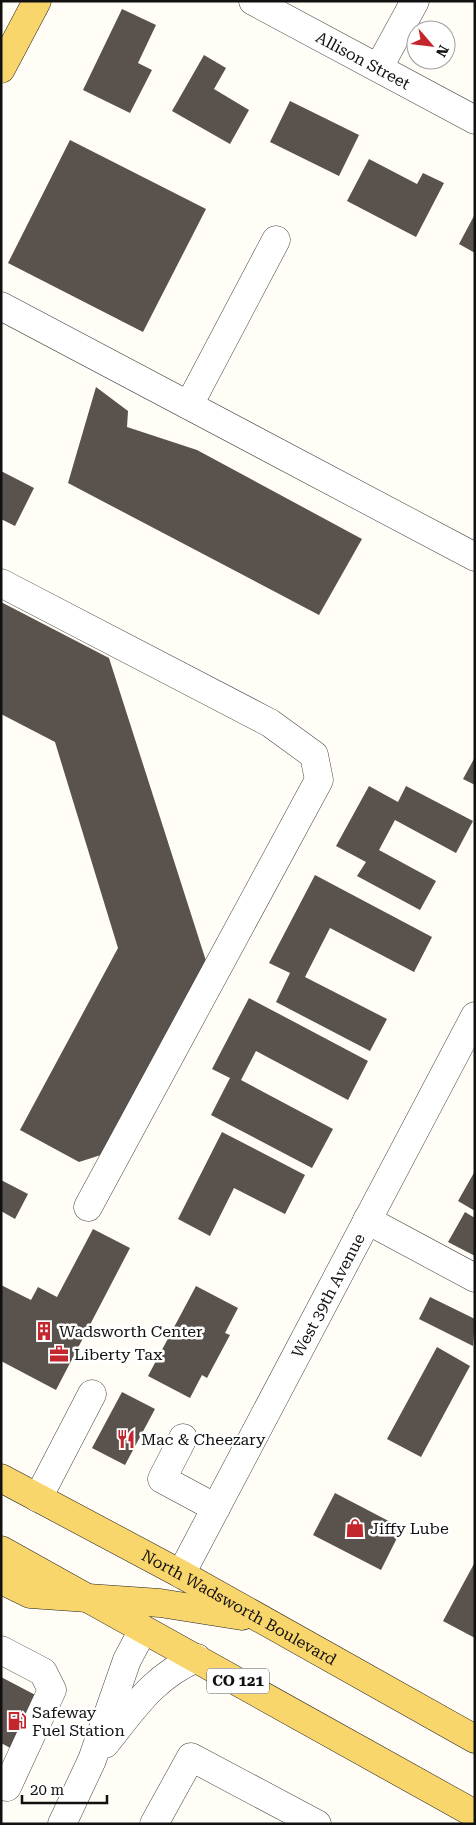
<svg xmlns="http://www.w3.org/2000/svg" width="476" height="1825" viewBox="0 0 476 1825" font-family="'Roboto Serif',serif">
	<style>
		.building { fill: #5a524d }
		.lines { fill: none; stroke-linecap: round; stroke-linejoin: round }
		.minor-casing { stroke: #444; stroke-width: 29 }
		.major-casing { stroke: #222; stroke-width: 29 }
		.minor { stroke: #fff; stroke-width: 28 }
		.major { stroke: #f9d66b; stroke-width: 28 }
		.labels { text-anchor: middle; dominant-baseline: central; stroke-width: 5; stroke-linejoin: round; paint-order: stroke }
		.shield { fill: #fff; stroke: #585858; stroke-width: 1 }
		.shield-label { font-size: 15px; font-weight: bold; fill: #111 }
		.street-label { font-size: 16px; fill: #111; stroke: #fff }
		.poi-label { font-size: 16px; fill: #111; stroke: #fff; text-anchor: start }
	</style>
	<rect width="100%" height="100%" fill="#fffdf5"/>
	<!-- building -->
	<path class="building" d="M 122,9 L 156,25 L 138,63 L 152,70 L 130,113 L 83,90 Z
		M 204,55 L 226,68 L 214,89 L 249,110 L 230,144 L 172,111 Z
		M 290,101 L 359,135 L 339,176 L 270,142 Z
		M 70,140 L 206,209 L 143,332 L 8,263 Z
		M 369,159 L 417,184 L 423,173 L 444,183 L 416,237 L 347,201 Z
		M 475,214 L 475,253 L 459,244 Z
		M 96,387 L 128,411 L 127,427 L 197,450 L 362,539 L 319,615 L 68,483 Z
		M 1,471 L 34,488 L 15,526 L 1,519 Z
		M 1,602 L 109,658 L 207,964 L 104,1154 L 79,1162 L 20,1130 L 118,948 L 55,742 L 1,714 Z
		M 475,757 L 475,785 L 463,779 Z
		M 369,786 L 398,802 L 406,786 L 473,821 L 456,853 L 395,820 L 379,850 L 436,881 L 420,910 L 357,876 L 366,862 L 336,846 Z
		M 315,875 L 432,937 L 414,972 L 330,928 L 305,977 L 387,1019 L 370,1051 L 276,1002 L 290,973 L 269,963 Z
		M 249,998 L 368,1061 L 348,1100 L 256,1051 L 241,1080 L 333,1129 L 312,1168 L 211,1115 L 230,1078 L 212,1069 Z
		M 222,1132 L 305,1175 L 285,1214 L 234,1188 L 210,1236 L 178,1219 Z
		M 475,1171 L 475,1211 L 458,1201 Z
		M 1,1180 L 28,1194 L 15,1219 L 1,1211 Z
		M 465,1212 L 475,1218 L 475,1256 L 448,1242 Z
		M 93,1229 L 130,1248 L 56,1390 L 1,1361 L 1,1285 L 31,1300 L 38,1287 L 57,1297 Z
		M 196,1286 L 238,1308 L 225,1333 L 230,1335 L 207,1378 L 202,1375 L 190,1398 L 148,1376 Z
		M 430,1297 L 475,1319 L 473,1346 L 419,1319 Z
		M 437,1347 L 470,1366 L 421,1457 L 387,1439 Z
		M 122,1392 L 155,1409 L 125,1465 L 92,1448 Z
		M 335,1493 L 402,1528 L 381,1570 L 313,1535 Z
		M 475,1562 L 475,1638 L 443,1621 Z
		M 1,1677 L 43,1699 L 16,1751 L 1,1743 Z"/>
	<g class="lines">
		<!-- minor casing -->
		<g class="minor-casing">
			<g id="minor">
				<path id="s1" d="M 253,1 L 475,120"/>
				<path d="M 379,67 L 415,1"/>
				<path d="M 1,306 L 475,557"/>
				<path d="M 189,405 L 276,240"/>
				<path d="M 1,583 L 270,723 L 314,755 L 319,780 L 88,1207"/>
				<path d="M 367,1220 L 475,1278"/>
				<path d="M 183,1438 L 162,1479 L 216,1508"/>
				<path d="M 38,1498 L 92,1394"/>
				<path id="s2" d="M 181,1574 L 475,1016"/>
				<path d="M 1,1650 L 43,1672 L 52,1690 L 7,1787"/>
				<path d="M 105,1744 C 134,1708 153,1677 197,1658"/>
				<path d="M 62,1824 L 92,1760 L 127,1660 L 143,1630"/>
				<path d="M 154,1824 L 191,1757 L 317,1824"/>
			</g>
		</g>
		<!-- major casing -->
		<g class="major-casing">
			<g id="major">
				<path d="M 1,69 L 37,1"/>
				<path id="s3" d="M 1,1478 L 181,1574 L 475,1739"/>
				<path d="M 1,1550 L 475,1814"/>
				<path d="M 1,1580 L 30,1594 L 160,1603 L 242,1616"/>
			</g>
		</g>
		<!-- minor -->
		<use href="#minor" class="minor"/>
		<!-- major -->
		<use href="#major" class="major"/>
	</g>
	<!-- icons -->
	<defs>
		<g id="building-bare" transform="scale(1.5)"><path d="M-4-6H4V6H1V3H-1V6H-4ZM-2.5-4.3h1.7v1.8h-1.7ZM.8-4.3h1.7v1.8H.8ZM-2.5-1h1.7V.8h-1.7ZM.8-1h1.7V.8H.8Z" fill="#c4262e" stroke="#fff" stroke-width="2.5" paint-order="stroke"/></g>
		<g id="office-bare" transform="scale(1.5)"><path d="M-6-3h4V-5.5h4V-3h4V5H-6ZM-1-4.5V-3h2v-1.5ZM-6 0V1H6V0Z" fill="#c4262e" stroke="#fff" stroke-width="2.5" paint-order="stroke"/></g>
		<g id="restaurant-bare" transform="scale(1.5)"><path d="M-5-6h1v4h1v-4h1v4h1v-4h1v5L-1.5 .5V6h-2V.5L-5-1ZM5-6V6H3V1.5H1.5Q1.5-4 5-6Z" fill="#c4262e" stroke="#fff" stroke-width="2.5" paint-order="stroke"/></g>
		<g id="shop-bare" transform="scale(1.5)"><path d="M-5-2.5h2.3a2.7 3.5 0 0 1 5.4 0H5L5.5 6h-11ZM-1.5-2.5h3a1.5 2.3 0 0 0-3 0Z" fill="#c4262e" stroke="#fff" stroke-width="2.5" paint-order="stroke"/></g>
		<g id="fuel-bare" transform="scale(1.5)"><path d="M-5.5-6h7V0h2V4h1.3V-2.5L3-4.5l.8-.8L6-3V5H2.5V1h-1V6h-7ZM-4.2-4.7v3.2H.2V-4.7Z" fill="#c4262e" stroke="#fff" stroke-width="2.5" paint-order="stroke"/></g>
	</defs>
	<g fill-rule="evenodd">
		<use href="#building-bare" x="44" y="1331"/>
		<use href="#office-bare" x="59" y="1354"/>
		<use href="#restaurant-bare" x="126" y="1439"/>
		<use href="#shop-bare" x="355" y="1528"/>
		<use href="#fuel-bare" x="17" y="1721"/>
	</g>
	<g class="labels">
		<!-- shield labels -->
		<rect class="shield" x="207" y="1668.5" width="62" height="25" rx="4"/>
		<g class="shield-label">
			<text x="238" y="1681">CO 121</text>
		</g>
		<!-- street labels -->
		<g class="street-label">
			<text stroke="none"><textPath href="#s1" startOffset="125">Allison Street</textPath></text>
			<text stroke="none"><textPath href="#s2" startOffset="315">West 39th Avenue</textPath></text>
			<text stroke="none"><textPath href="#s3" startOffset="271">North Wadsworth Boulevard</textPath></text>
		</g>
		<!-- poi labels -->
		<g class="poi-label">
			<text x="59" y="1331">Wadsworth Center</text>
			<text x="74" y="1354">Liberty Tax</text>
			<text x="141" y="1439">Mac &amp; Cheezary</text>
			<text x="370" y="1528">Jiffy Lube</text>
			<text x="32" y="1712">Safeway<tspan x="32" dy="18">Fuel Station</tspan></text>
		</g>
	</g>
	<!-- border -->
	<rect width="476" height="1825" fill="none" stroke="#111111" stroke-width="5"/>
	<!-- north arrow -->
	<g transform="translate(431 45) rotate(118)"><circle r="24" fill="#ffffff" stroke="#a0a0a0"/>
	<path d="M0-4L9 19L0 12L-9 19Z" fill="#c4262e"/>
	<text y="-8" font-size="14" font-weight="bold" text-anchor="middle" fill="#111111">N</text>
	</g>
	<!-- scale -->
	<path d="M22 1795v8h85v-8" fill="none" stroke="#111111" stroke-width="2.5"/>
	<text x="30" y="1795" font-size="15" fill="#111111" stroke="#ffffff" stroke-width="4" paint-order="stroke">20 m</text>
</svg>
